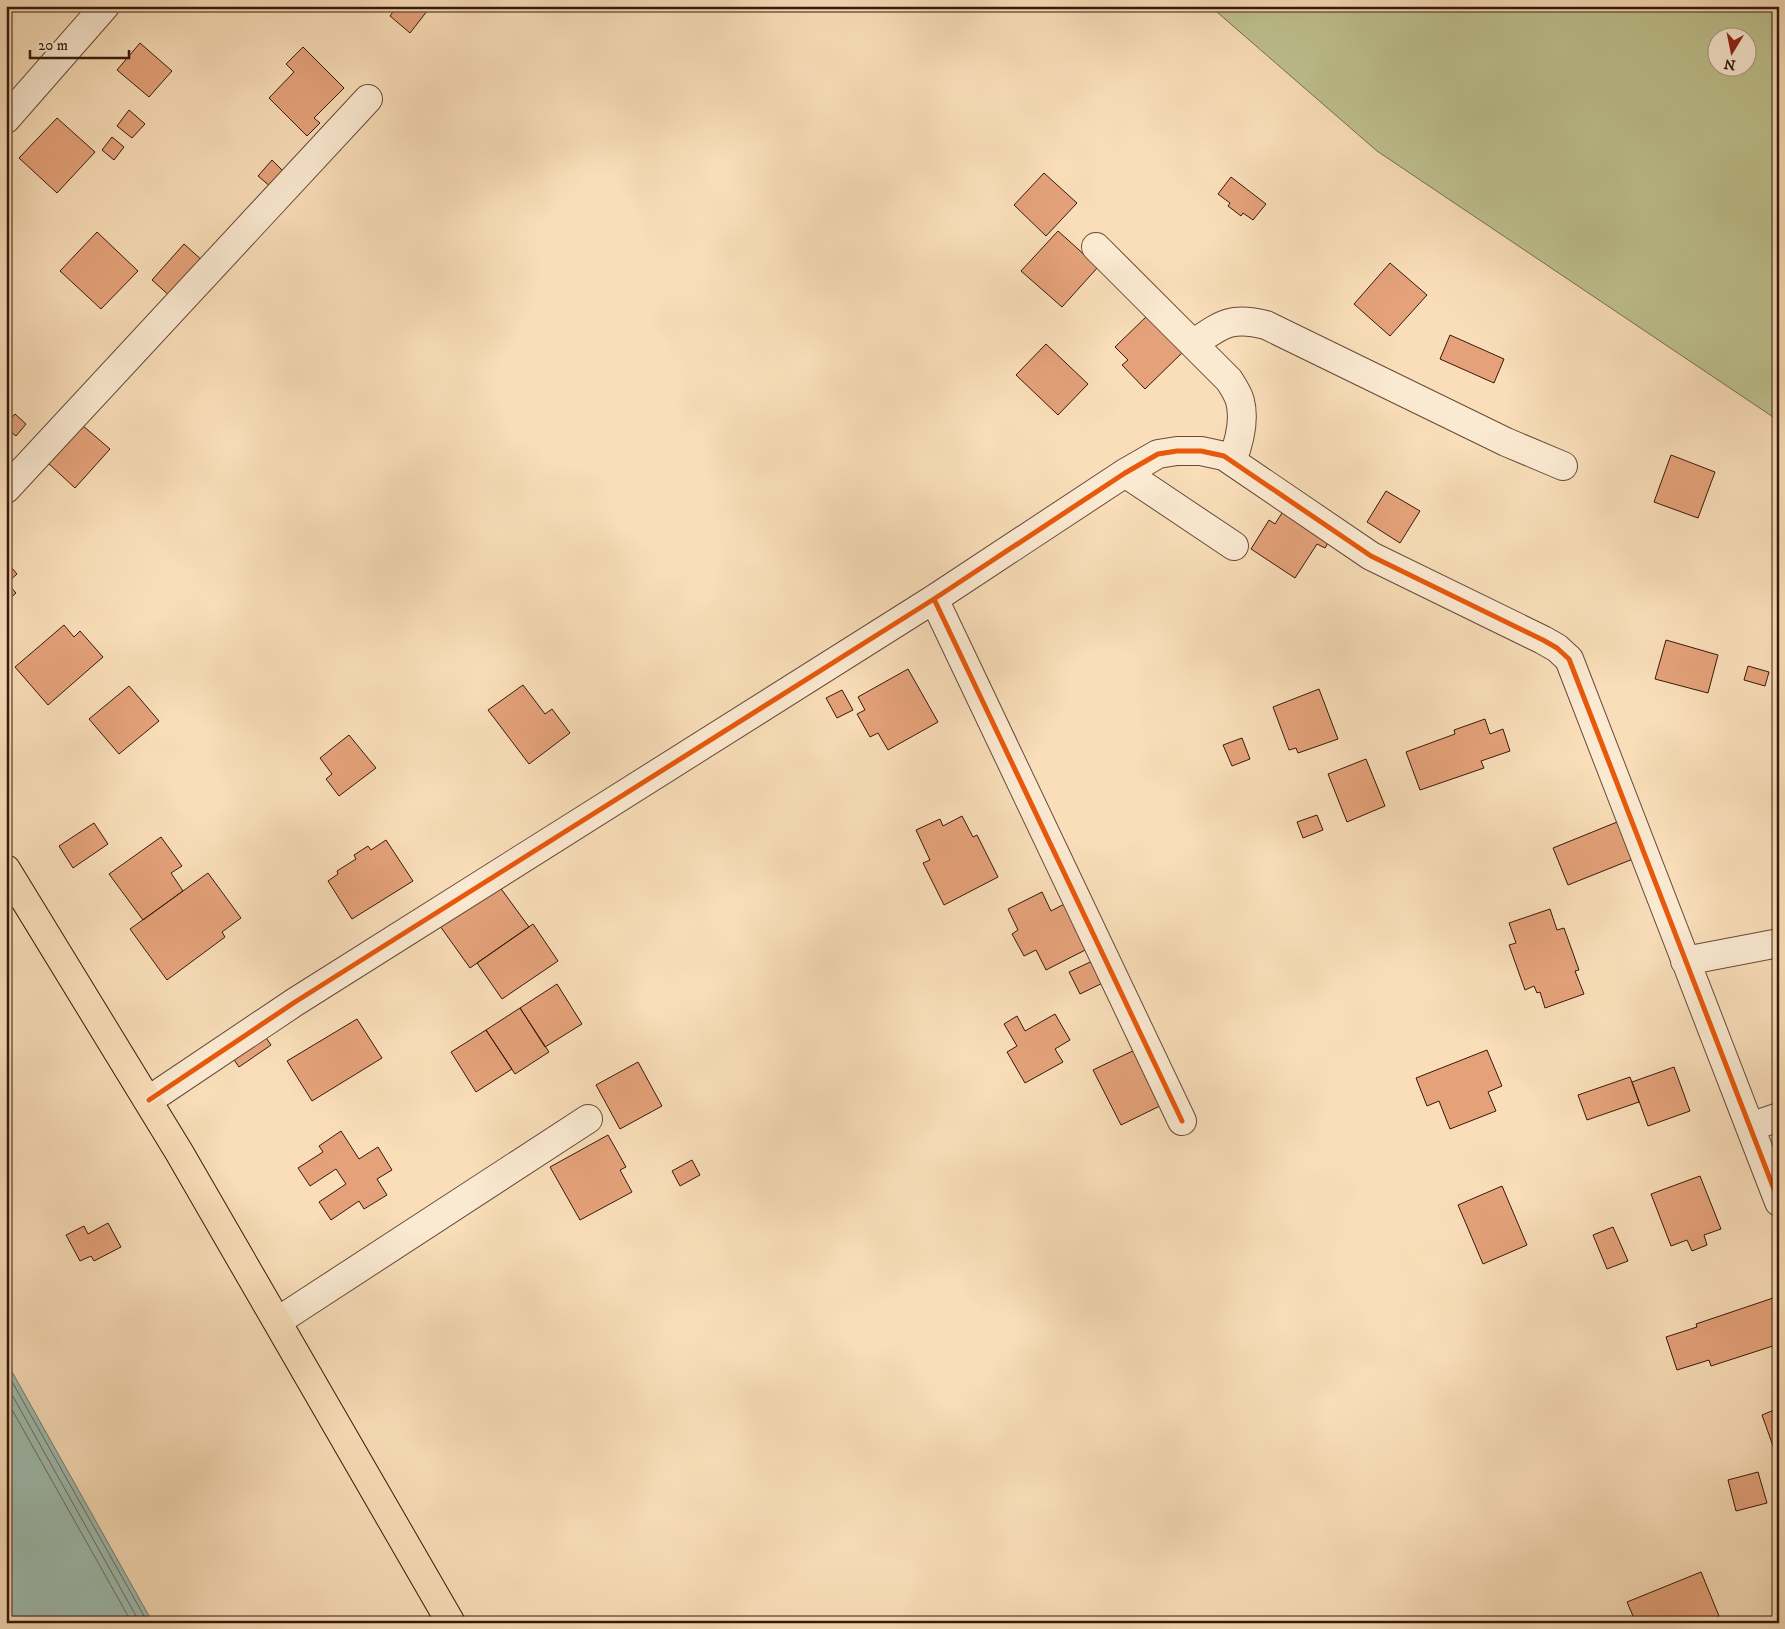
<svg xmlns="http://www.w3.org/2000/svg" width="1785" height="1629" viewBox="0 0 1785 1629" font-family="'IM FELL DW Pica',serif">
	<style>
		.green { fill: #bec18f; stroke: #7a6d4c; fill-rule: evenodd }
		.water { fill: #9ebcb0; stroke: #757b6e }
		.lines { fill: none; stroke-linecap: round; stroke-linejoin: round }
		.shore { stroke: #6a6a5d; stroke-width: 1 }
		.building { fill: #e5a27a; stroke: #37190a }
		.minor-casing { stroke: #684a36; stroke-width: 30 }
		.major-casing { stroke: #37190a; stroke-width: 30 }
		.minor { stroke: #fbead2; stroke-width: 28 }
		.major { stroke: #f9deb9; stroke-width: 28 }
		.cycleway-casing { stroke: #fbead2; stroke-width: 8 }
		.cycleway { stroke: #e8590c; stroke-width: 5 }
	</style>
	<rect width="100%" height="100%" fill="#f9deb9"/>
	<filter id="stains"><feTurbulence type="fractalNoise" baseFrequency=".004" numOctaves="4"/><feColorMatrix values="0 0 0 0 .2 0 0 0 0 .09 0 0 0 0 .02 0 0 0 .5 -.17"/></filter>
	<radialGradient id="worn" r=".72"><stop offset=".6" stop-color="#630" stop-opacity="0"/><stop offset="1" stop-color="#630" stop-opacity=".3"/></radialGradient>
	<!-- green -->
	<path class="green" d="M 1210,6 L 1779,6 L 1779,421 L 1377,151 ZM 1718,38 L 1748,38 L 1748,68 L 1718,68 Z"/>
	<!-- water -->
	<path class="water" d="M 6,1361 L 153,1623 L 6,1623 Z"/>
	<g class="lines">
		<!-- shore -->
		<path class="shore" d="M 6,1371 L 148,1623
			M 6,1384 L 140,1623
			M 6,1399 L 132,1623"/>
	</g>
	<!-- building -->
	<path class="building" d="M 397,6 L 431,6 L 410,33 L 390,16 Z
		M 140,43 L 172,71 L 149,97 L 117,70 Z
		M 303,47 L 344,88 L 314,118 L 320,123 L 307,136 L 269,98 L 294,72 L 286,64 Z
		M 129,110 L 145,124 L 132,138 L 117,126 Z
		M 57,118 L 95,152 L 57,193 L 19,158 Z
		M 112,137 L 124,147 L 114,160 L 102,150 Z
		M 272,160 L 285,173 L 271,187 L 258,176 Z
		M 1044,173 L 1077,203 L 1046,236 L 1014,205 Z
		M 1231,177 L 1266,204 L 1253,220 L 1243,213 L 1241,216 L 1228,206 L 1230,203 L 1218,194 Z
		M 1058,231 L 1098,267 L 1062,307 L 1021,271 Z
		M 97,232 L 138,271 L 101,309 L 60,271 Z
		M 184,244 L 204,262 L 172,298 L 152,280 Z
		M 1390,263 L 1427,295 L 1390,336 L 1354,304 Z
		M 1149,314 L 1184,351 L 1145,389 L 1122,365 L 1128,360 L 1115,347 Z
		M 1450,335 L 1504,359 L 1494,383 L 1440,359 Z
		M 1046,344 L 1088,384 L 1058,415 L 1016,375 Z
		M 15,414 L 26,424 L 16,436 L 6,428 L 6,424 Z
		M 82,425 L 110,449 L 75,488 L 48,463 Z
		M 1671,455 L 1715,472 L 1698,518 L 1654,502 Z
		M 1386,491 L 1420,511 L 1400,543 L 1367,522 Z
		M 1287,505 L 1333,535 L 1325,548 L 1317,544 L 1295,578 L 1251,549 L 1269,520 L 1275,524 Z
		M 6,561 L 17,574 L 7,583 L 16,593 L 6,602 Z
		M 64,625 L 74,637 L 80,631 L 103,657 L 48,705 L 15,667 Z
		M 1666,640 L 1718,655 L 1708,693 L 1655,679 Z
		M 1748,666 L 1769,672 L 1765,686 L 1744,680 Z
		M 908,669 L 938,722 L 888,750 L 878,733 L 870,737 L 857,714 L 865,710 L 858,697 Z
		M 523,685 L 545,714 L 552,709 L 570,733 L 529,764 L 488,710 Z
		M 129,686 L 159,721 L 119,754 L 89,719 Z
		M 1319,689 L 1338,739 L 1298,753 L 1296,748 L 1289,750 L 1273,707 Z
		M 842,690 L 853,710 L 837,718 L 826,698 Z
		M 1485,719 L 1490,734 L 1503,729 L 1510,751 L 1481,761 L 1484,768 L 1420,790 L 1406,752 L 1455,734 L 1454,730 Z
		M 349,735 L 376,768 L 339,796 L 326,779 L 332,774 L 320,758 Z
		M 1242,738 L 1250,759 L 1232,766 L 1223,745 Z
		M 1366,759 L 1385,806 L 1347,822 L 1328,774 Z
		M 1317,815 L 1323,830 L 1303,838 L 1297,822 Z
		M 962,816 L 973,837 L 977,835 L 998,877 L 944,905 L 923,863 L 930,860 L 916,830 L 940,819 L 943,826 Z
		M 1627,818 L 1643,855 L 1568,885 L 1553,848 Z
		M 94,823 L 108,844 L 73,868 L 59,846 Z
		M 161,837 L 182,866 L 171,873 L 183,891 L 143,920 L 109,874 Z
		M 386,840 L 413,881 L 352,919 L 328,881 L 338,874 L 337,871 L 356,859 L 354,855 L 368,846 L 371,850 Z
		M 208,873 L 241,918 L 222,932 L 225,937 L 167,980 L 130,929 Z
		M 499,886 L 529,927 L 470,968 L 440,926 Z
		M 1042,892 L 1051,911 L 1074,899 L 1097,944 L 1046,970 L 1036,950 L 1024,956 L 1012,934 L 1018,930 L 1008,909 Z
		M 1550,909 L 1557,930 L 1564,928 L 1579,970 L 1575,971 L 1584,994 L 1545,1008 L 1540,992 L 1537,993 L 1534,986 L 1525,990 L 1509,945 L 1516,943 L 1509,923 Z
		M 533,924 L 558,961 L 502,999 L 477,963 Z
		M 1103,956 L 1113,978 L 1080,994 L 1069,972 Z
		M 557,984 L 582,1024 L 545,1047 L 520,1008 Z
		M 520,1008 L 549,1052 L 515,1074 L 486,1030 Z
		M 1055,1014 L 1070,1040 L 1055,1049 L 1063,1062 L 1025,1083 L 1007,1052 L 1017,1046 L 1004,1024 L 1017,1016 L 1025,1031 Z
		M 357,1019 L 382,1058 L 312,1101 L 287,1061 Z
		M 260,1029 L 271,1045 L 239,1067 L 228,1051 Z
		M 486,1030 L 512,1069 L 476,1092 L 451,1052 Z
		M 1141,1047 L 1168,1102 L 1121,1125 L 1093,1070 Z
		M 1487,1050 L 1502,1086 L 1488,1092 L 1496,1111 L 1450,1129 L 1439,1101 L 1427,1106 L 1416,1078 Z
		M 638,1062 L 662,1106 L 620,1129 L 596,1085 Z
		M 1674,1067 L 1690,1111 L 1648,1126 L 1632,1082 Z
		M 1630,1077 L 1639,1102 L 1587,1120 L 1578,1095 Z
		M 341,1131 L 359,1159 L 378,1147 L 392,1170 L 377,1179 L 387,1195 L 364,1209 L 359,1201 L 331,1220 L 319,1202 L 346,1184 L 336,1169 L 310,1186 L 298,1168 L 323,1152 L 319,1146 Z
		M 608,1135 L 626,1167 L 620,1170 L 632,1192 L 580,1220 L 550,1167 Z
		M 692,1160 L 700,1175 L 680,1186 L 672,1171 Z
		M 1700,1176 L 1721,1229 L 1704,1235 L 1707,1245 L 1692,1251 L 1687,1240 L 1671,1246 L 1651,1194 Z
		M 1502,1186 L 1527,1245 L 1483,1264 L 1458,1205 Z
		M 108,1223 L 121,1247 L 94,1261 L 91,1256 L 80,1261 L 66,1235 L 84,1226 L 88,1234 Z
		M 1613,1227 L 1628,1261 L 1607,1269 L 1593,1235 Z
		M 1779,1296 L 1779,1344 L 1711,1366 L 1709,1360 L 1677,1370 L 1666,1337 L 1697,1327 L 1696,1324 Z
		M 1779,1408 L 1779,1460 L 1778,1460 L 1762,1415 Z
		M 1758,1472 L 1767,1503 L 1736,1511 L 1728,1480 Z
		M 1701,1572 L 1719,1616 L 1704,1623 L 1636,1623 L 1627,1602 Z"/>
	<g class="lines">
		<!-- minor casing -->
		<g class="minor-casing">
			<path id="minor" d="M 6,119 L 105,6
				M 1096,247 L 1229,380 C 1233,386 1238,394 1240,401 C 1245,420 1239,443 1232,461
				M 1193,344 C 1222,324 1231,316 1266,325 L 1506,442 L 1563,466
				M 1125,473 L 1234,546
				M 6,489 L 368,99
				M 934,599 L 1182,1121
				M 1685,961 L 1779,943
				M 149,1100 L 295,1002 L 934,599 L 1125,473 L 1158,454 L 1177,451 L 1201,451 L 1224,456 L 1371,556 L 1543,640 L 1557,648 L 1569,659 L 1779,1202
				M 1750,1127 L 1779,1117
				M 278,1321 L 588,1119"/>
		</g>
		<!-- major casing -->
		<g class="major-casing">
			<path id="major" d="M 6,869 L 179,1152 L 451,1623"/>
		</g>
		<!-- minor -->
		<use href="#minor" class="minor"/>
		<!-- major -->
		<use href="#major" class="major"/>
		<!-- cycleway casing -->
		<g class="cycleway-casing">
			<path id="cycleway" d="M 934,599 L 1182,1121
				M 149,1100 L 295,1002 L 934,599 L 1125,473 L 1158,454 L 1177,451 L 1201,451 L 1224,456 L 1371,556 L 1543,640 L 1557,648 L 1569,659 L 1779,1202"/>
		</g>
		<!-- cycleway -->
		<use href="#cycleway" class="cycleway"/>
	</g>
	<!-- margin -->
	<rect width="1785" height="1629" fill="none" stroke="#f9deb9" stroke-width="25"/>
	<rect x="8" y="8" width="1770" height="1614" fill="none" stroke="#37190a" stroke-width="2.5"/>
	<rect x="12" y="12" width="1760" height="1604" fill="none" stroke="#37190a"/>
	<!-- north arrow -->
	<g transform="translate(1732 52) rotate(190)"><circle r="24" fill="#fbead2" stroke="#ad9682"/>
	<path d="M0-4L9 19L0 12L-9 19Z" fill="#8f2418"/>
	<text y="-8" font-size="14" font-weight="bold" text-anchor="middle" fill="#37190a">N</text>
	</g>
	<!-- scale -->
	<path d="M30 50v8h99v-8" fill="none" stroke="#37190a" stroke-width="2.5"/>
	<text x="38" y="50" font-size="15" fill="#37190a" stroke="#fbead2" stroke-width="4" paint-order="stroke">20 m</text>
	<rect width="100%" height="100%" filter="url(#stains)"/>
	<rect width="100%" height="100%" fill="url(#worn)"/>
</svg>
